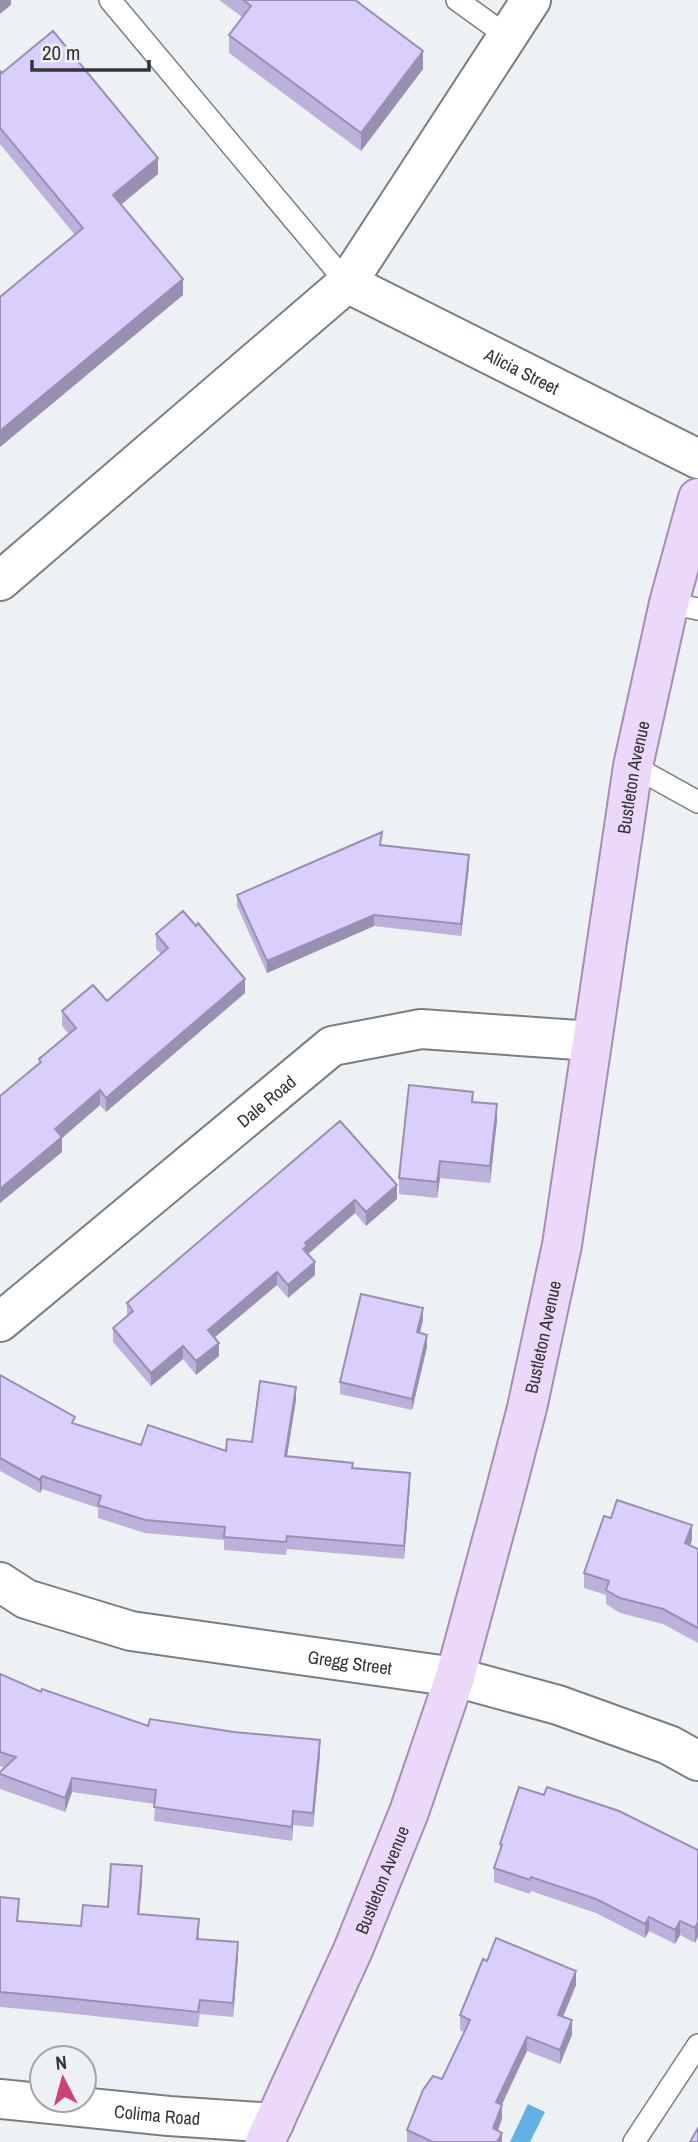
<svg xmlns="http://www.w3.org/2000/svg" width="698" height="2142" viewBox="0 0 698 2142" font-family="'Archivo Narrow',sans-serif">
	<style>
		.water { fill: #62b1e6 }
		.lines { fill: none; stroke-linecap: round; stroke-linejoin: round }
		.lane-casing { stroke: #7b7e81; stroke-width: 24 }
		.street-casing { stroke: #7b7e81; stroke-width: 42 }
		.primary-casing { stroke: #a38fb2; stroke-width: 42 }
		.lane { stroke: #fff; stroke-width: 21 }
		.street { stroke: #fff; stroke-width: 38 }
		.primary { stroke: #ecd9fa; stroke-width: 38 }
		.wall { fill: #bbb1da }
		.shaded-wall { fill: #9990b1 }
		.building { fill: #dacefd; stroke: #9990b1; stroke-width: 2 }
		.labels { text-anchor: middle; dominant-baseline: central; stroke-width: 5; stroke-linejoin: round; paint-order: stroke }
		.street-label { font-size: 18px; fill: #333435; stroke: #edf1f4 }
	</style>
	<rect width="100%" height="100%" fill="#edf1f4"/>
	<!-- water -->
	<path class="water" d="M 528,2104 L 545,2112 L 530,2142 L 510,2142 Z"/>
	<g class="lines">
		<!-- lane casing -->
		<g class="lane-casing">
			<path id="lane" d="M 110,0 L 347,283
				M 457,0 L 507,36
				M 669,603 L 698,609
				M 633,766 L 698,802
				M 634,2142 L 698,2045"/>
		</g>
		<!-- street casing -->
		<g class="street-casing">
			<g id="street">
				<path id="s1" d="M 347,283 L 698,459"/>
				<path d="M 0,581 L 347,283 L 531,0"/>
				<path id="s2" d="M 0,1322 L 332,1046 L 421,1029 L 592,1041"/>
				<path id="s3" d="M 0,1582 L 26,1599 L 131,1631 L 455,1677 L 558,1705 L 669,1745 L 698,1761"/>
				<path id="s4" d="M 0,2099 L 169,2116 L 274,2123"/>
			</g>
		</g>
		<!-- primary casing -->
		<g class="primary-casing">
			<g id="primary">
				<path id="s5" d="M 265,2142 L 353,1950 L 409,1812 L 455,1677 L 504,1496 L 527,1408 L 562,1245 L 633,766 L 669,603 L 698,498"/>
			</g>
		</g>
		<!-- lane -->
		<use href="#lane" class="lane"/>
		<!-- street -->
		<use href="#street" class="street"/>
		<!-- primary -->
		<use href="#primary" class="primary"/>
	</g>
	<!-- wall -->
	<path class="wall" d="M 219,0 L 355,0 L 423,69 L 361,151 L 229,53 L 229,35 L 242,17 Z
		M 0,71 L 2,73 L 158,174 L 121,205 L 183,295 L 0,447 L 0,297 L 75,235 L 0,144 Z
		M 382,846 L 469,866 L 461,936 L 374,926 L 267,973 L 237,906 L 237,895 Z
		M 156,934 L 245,993 L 106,1112 L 100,1105 L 62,1138 L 62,1152 L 0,1203 L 0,1096 L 39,1063 L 39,1059 L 69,1034 L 62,1026 L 62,1011 L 107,1001 L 161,954 L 156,949 Z
		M 473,1102 L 497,1120 L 490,1183 L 440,1178 L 437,1198 L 399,1194 L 399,1178 Z
		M 340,1121 L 397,1199 L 366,1226 L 355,1213 L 308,1254 L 315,1275 L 288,1298 L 277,1285 L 215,1337 L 219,1356 L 196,1375 L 183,1359 L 151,1386 L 113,1342 L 113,1328 L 127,1316 L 127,1303 Z
		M 423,1320 L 420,1333 L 427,1347 L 412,1410 L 340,1394 L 340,1382 Z
		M 0,1375 L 75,1424 L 141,1445 L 226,1451 L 252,1442 L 296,1400 L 287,1456 L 353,1468 L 410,1485 L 404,1559 L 287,1549 L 286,1555 L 224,1550 L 224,1540 L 145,1533 L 98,1518 L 98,1508 L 42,1489 L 40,1493 L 0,1471 Z
		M 692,1540 L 690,1545 L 698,1549 L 698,1643 L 663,1624 L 620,1613 L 606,1604 L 606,1595 L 584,1588 L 584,1573 Z
		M 0,1674 L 41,1692 L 148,1726 L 320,1755 L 313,1827 L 293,1825 L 292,1841 L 154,1821 L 155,1804 L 72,1792 L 65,1812 L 0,1789 L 0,1772 L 5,1768 L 0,1766 Z
		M 500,1844 L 698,1850 L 698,1936 L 695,1943 L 680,1935 L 675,1944 L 649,1931 L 645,1938 L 596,1913 L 531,1891 L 530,1894 L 494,1882 L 494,1868 L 500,1853 Z
		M 142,1881 L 139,1914 L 199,1934 L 199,1939 L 238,1957 L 233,2017 L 200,2014 L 198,2027 L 56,2012 L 0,2007 L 0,1897 L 19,1913 L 18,1921 L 81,1926 Z
		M 487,1961 L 576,1985 L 563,2017 L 572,2035 L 560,2064 L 527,2051 L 502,2105 L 502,2119 L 498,2131 L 502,2142 L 407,2142 L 407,2130 L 442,2079 L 464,2032 L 460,2030 L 460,2015 Z"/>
	<!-- shaded-wall -->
	<path class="shaded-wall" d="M 0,0 L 11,0 L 11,5 L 0,14 Z
		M 423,51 L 423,69 L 361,151 L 361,133 Z
		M 158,158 L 158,174 L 113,211 L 113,195 Z
		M 183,279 L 183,295 L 0,447 L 0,431 Z
		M 469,855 L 469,866 L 461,936 L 461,924 Z
		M 374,915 L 374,926 L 267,973 L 267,961 Z
		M 245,979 L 245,993 L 106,1112 L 106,1098 Z
		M 100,1090 L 100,1105 L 62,1138 L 62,1152 L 0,1203 L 0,1189 L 55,1129 Z
		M 497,1104 L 497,1120 L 490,1183 L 490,1166 Z
		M 440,1161 L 440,1178 L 437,1198 L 437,1182 Z
		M 397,1185 L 397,1199 L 366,1226 L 366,1212 Z
		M 355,1200 L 355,1213 L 307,1255 L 303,1249 L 305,1243 Z
		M 315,1262 L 315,1275 L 288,1298 L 288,1285 Z
		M 277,1272 L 277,1285 L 208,1343 L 208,1330 Z
		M 423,1308 L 423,1320 L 417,1344 L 417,1332 Z
		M 427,1335 L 427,1347 L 412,1410 L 412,1399 Z
		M 219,1343 L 219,1356 L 196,1375 L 196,1361 Z
		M 183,1346 L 183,1359 L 151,1386 L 151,1373 Z
		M 296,1387 L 296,1400 L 285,1468 L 285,1456 Z
		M 410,1473 L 410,1485 L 404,1559 L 404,1546 Z
		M 42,1476 L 42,1489 L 40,1493 L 40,1480 Z
		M 692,1525 L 692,1540 L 685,1558 L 685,1543 Z
		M 320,1740 L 320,1755 L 313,1827 L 313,1813 Z
		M 72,1778 L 72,1792 L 65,1812 L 65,1798 Z
		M 293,1811 L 293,1825 L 292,1841 L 292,1827 Z
		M 142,1866 L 142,1881 L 138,1928 L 138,1914 Z
		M 649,1917 L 649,1931 L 645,1938 L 645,1924 Z
		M 680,1921 L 680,1935 L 675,1944 L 675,1930 Z
		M 698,1922 L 698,1936 L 695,1943 L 695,1928 Z
		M 238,1942 L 238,1957 L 233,2017 L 233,2003 Z
		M 576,1971 L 576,1985 L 558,2029 L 558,2015 Z
		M 572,2020 L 572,2035 L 560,2064 L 560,2050 Z
		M 527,2037 L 527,2051 L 496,2116 L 496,2102 Z
		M 502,2105 L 502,2119 L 493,2142 L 493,2128 Z
		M 502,2133 L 502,2142 L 497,2142 Z"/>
	<!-- building -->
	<path class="building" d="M 243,0 L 355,0 L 423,51 L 361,133 L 229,35 L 251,6 Z
		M 53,31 L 158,158 L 113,195 L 183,279 L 0,431 L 0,297 L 83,228 L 0,128 L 0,71 L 2,73 Z
		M 382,832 L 380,845 L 469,855 L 461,924 L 374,915 L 267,961 L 237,895 Z
		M 183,911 L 196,926 L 198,923 L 245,979 L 106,1098 L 100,1090 L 55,1129 L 62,1137 L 0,1189 L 0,1096 L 41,1062 L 39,1059 L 76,1028 L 62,1011 L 93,985 L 107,1001 L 168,948 L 156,934 Z
		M 409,1085 L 473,1092 L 472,1102 L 497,1104 L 490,1166 L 440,1161 L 437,1182 L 399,1178 Z
		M 340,1121 L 397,1185 L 366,1212 L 355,1200 L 305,1243 L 307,1246 L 303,1249 L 315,1262 L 288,1285 L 277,1272 L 208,1330 L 219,1343 L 196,1361 L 183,1346 L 151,1373 L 113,1328 L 133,1311 L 127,1303 Z
		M 361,1294 L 423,1308 L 417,1332 L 427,1335 L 412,1399 L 340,1382 Z
		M 0,1375 L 75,1417 L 72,1423 L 141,1445 L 148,1425 L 226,1451 L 227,1439 L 252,1442 L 260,1381 L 296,1387 L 285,1456 L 353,1463 L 352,1468 L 410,1473 L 404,1546 L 287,1536 L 286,1542 L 224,1537 L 225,1527 L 145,1520 L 98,1505 L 101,1496 L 42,1476 L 40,1480 L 0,1458 Z
		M 617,1500 L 692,1525 L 685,1543 L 698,1549 L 698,1628 L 663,1609 L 620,1598 L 606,1590 L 609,1581 L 584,1573 L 604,1516 L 611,1518 Z
		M 0,1674 L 41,1692 L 42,1689 L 148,1726 L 150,1719 L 234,1732 L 320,1740 L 313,1813 L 293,1811 L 292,1827 L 154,1807 L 156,1790 L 72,1778 L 65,1798 L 0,1774 L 0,1772 L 16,1757 L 0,1752 Z
		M 519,1787 L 544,1795 L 547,1787 L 619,1811 L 698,1850 L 698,1922 L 695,1928 L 680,1921 L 675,1930 L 649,1917 L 645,1924 L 596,1899 L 531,1877 L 530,1880 L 494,1868 L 502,1845 L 500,1844 Z
		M 111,1864 L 142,1866 L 138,1914 L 199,1919 L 197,1939 L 238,1942 L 233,2003 L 200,2000 L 198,2012 L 56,1997 L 0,1992 L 0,1897 L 19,1899 L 17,1921 L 81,1926 L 83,1905 L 108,1907 Z
		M 496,1938 L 576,1971 L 558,2015 L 572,2020 L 560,2050 L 527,2037 L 496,2102 L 502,2105 L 493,2128 L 502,2133 L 497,2142 L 433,2142 L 407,2130 L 423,2090 L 433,2076 L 442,2079 L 470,2020 L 460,2015 L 483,1959 L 487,1961 Z
		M 698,2128 L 698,2142 L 690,2142 Z"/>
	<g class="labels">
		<!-- street labels -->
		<g class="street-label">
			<text stroke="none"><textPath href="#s1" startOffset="196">Alicia Street</textPath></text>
			<text stroke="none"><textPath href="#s5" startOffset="1421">Bustleton Avenue</textPath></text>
			<text stroke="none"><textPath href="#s2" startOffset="346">Dale Road</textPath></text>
			<text stroke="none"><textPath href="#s5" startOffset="854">Bustleton Avenue</textPath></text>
			<text stroke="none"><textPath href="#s3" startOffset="362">Gregg Street</textPath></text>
			<text stroke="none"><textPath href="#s5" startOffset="287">Bustleton Avenue</textPath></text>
			<text stroke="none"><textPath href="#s4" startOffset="158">Colima Road</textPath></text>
		</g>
	</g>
	<!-- north arrow -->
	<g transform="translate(63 2079) rotate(354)"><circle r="33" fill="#edf1f4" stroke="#a3a5a8" stroke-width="2"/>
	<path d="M0-5L12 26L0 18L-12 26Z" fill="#cc4279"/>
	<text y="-10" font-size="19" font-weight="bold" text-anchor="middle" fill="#333435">N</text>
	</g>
	<!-- scale -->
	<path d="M32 60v10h117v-10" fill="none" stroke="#333435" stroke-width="3.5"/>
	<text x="42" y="60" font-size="21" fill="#333435" stroke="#edf1f4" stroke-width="5" paint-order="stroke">20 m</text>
</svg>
